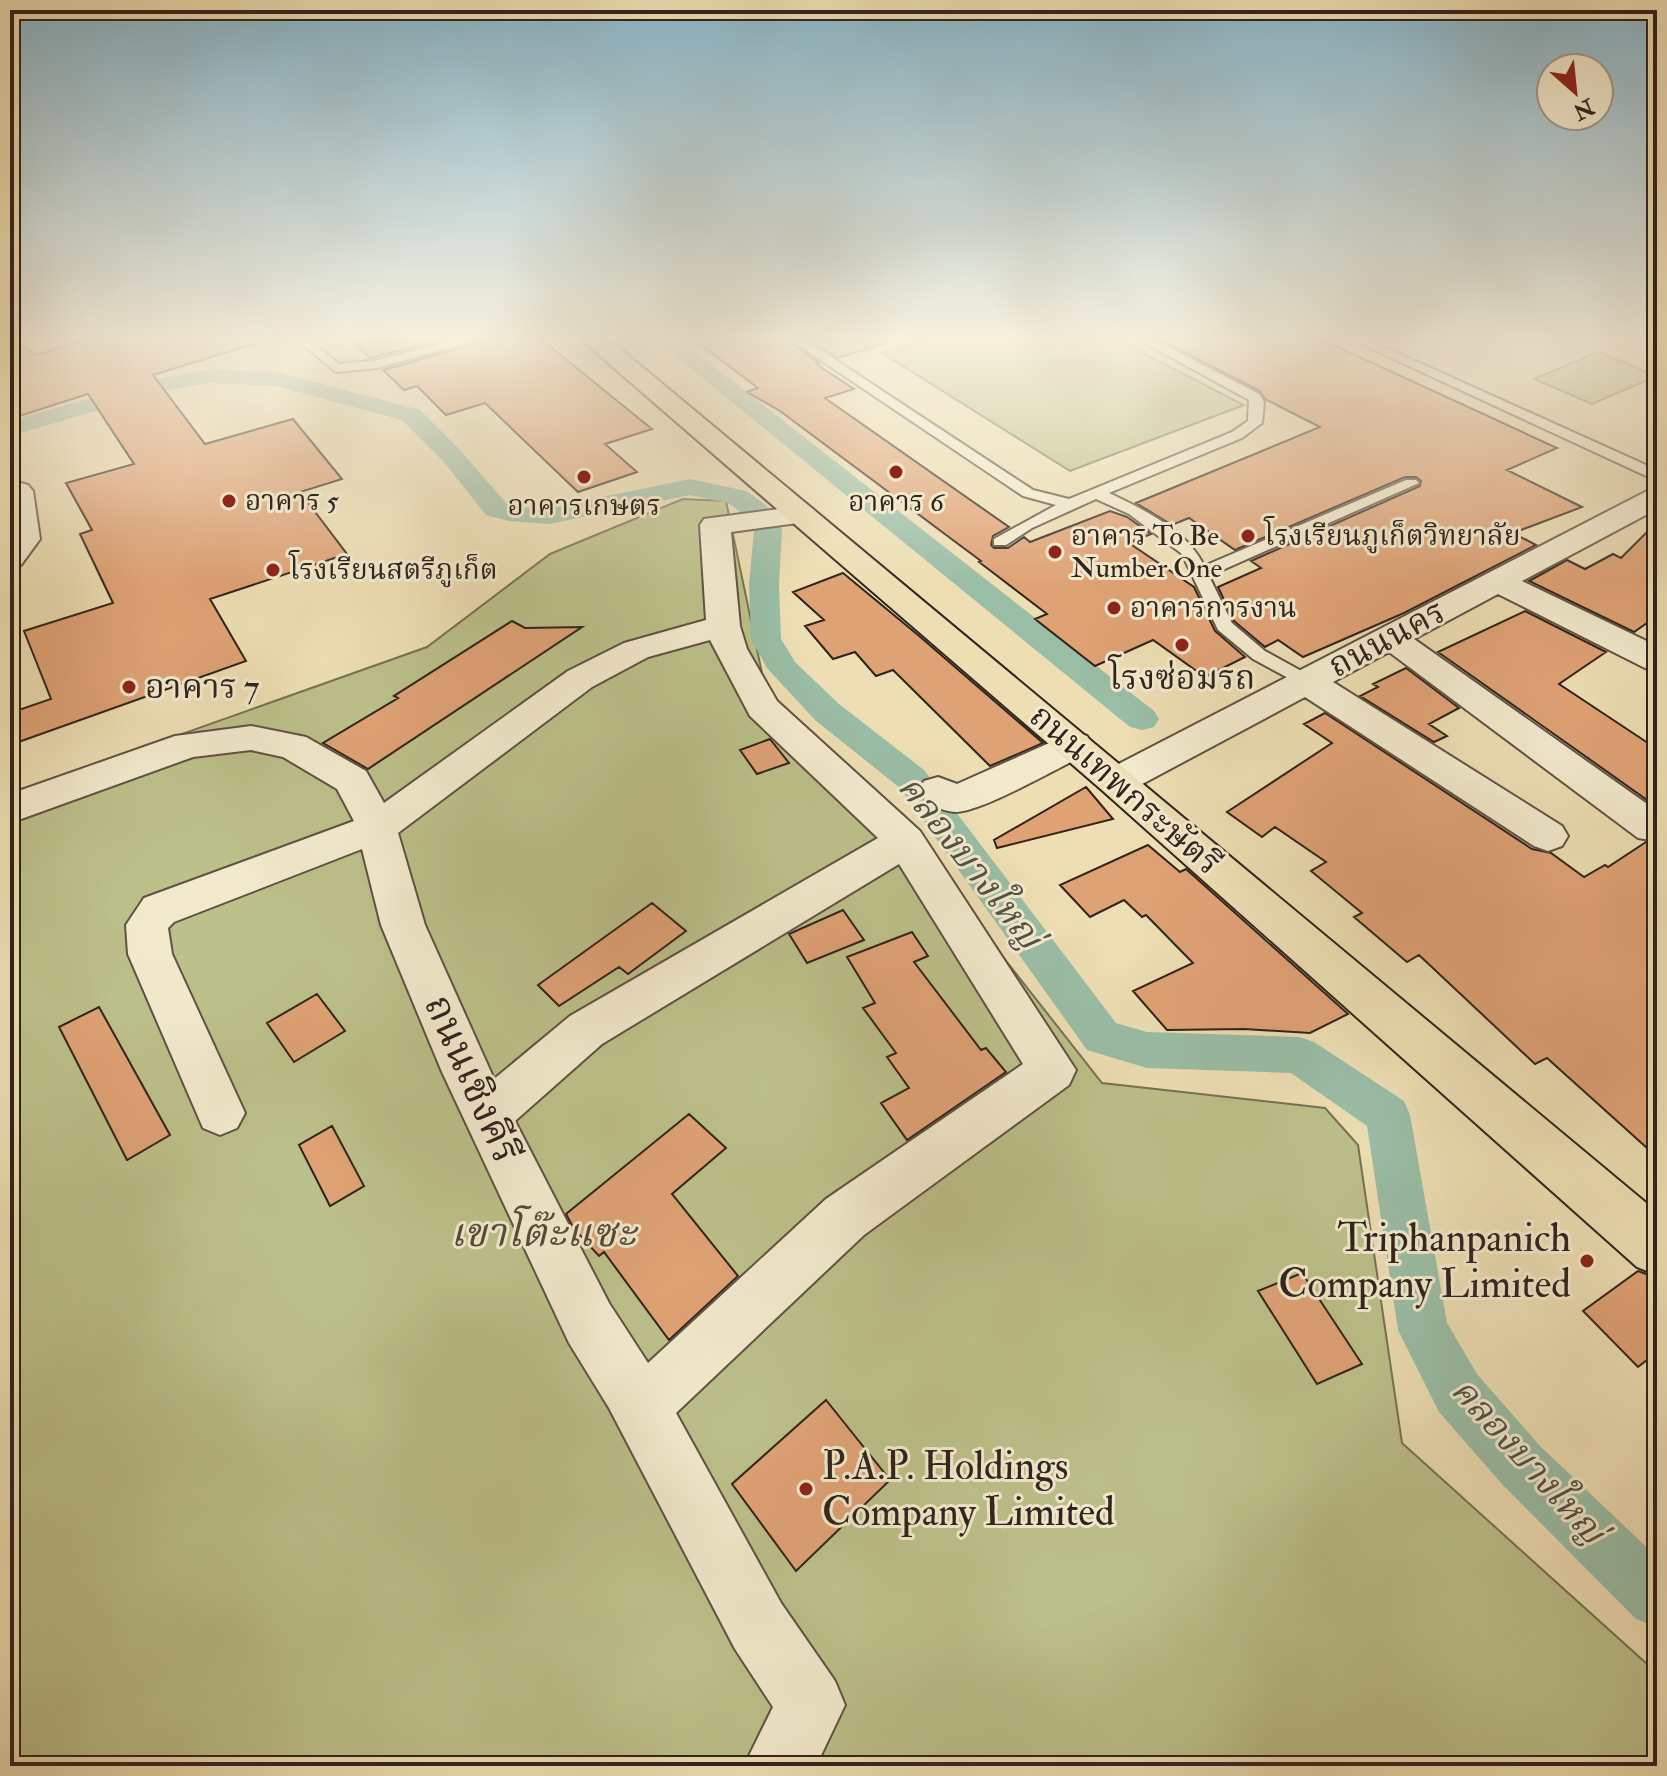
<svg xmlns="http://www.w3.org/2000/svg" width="1667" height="1776" viewBox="0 0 1667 1776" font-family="'IM FELL Double Pica','Noto Serif Thai',serif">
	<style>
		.green { fill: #bcc08a; stroke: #767253; stroke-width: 2 }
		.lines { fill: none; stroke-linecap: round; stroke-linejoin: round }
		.canal { fill: #9abda6; fill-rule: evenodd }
		.building { fill: #dfa275; stroke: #30231c; stroke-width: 2 }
		.service-casing { stroke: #5f5242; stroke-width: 4 }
		.minor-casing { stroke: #5f5242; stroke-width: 4 }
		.primary-casing { stroke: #30231c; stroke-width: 4 }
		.service { fill: #f3eace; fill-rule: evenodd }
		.minor { fill: #f3eace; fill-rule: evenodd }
		.primary { fill: #eddeb3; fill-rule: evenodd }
		.poi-dot { fill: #8f2418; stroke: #f3eace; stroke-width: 3 }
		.labels { text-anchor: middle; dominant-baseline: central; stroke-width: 6; stroke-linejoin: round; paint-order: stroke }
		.far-poi-label { font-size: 28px; fill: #30231c; stroke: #f3eace; text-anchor: start }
		.street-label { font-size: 34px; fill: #30231c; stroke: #f3eace }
		.poi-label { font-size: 34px; fill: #30231c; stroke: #f3eace }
		.water-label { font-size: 36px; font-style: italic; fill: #505145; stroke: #f3eace }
		.near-street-label { font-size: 40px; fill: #30231c; stroke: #f3eace }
		.near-park-label { font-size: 40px; font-style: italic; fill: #534a38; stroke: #f3eace }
		.near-poi-label { font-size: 40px; fill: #30231c; stroke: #f3eace; text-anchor: end }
	</style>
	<rect width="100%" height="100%" fill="#eddeb3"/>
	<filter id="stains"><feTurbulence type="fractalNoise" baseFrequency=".0025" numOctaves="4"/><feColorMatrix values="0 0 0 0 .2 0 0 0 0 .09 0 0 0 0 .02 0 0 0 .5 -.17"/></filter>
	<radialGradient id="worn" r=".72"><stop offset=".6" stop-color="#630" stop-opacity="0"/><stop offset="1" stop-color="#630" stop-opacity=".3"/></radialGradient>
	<!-- green -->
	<path class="green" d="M 937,336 L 1110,336 L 1244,405 L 1070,471 L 882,353 Z
		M 1598,352 L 1657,376 L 1592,404 L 1534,379 Z
		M 683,499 L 726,501 L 767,697 L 903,830 L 1102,1083 L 1325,1108 L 1358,1145 L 1402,1443 L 1657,1673 L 1657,1766 L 10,1766 L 10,795 L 427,647 L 550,554 Z"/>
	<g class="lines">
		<!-- canal -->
		<path class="canal" d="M 651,336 L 675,336 L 1154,711 L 1159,719 L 1154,727 L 1142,730 L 1130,727 Z
			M 211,369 L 277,372 L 420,410 L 461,451 L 506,503 L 519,507 L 549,508 L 690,479 L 746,491 L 766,505 L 782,529 L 779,585 L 781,639 L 795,662 L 839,704 L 924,770 L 1116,1023 L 1147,1032 L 1299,1037 L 1314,1042 L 1404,1101 L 1410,1115 L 1447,1323 L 1477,1374 L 1540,1446 L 1657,1557 L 1657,1627 L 1636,1619 L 1502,1484 L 1439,1412 L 1398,1330 L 1367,1126 L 1291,1073 L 1147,1068 L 1087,1050 L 900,788 L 815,720 L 767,668 L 751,639 L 749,585 L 754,529 L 746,516 L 728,503 L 690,495 L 549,524 L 509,521 L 486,515 L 443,461 L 402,420 L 276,386 L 211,383 L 168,390 L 10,436 L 10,421 L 157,379 Z"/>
	</g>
	<!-- building -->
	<path class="building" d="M 10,336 L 36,355 L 101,336 L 259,336 L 260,342 L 153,375 L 205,444 L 293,419 L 342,479 L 300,492 L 347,554 L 210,599 L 246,661 L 10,745 L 10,713 L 51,699 L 24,631 L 113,603 L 80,534 L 92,530 L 66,483 L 134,464 L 88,394 L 10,419 Z
		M 347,336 L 461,336 L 370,358 Z
		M 495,336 L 537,336 L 652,429 L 605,444 L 637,472 L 578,492 L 485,403 L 446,415 L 417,386 L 404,390 L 383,370 L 493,339 Z
		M 689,336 L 782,336 L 819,363 L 817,364 L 819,366 L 854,389 L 825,398 L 1009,527 L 993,536 L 991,545 L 994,548 L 1008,548 L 1024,537 L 1030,542 L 1110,511 L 1127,517 L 1151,534 L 1129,543 L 1194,587 L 1215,631 L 1245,657 L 1205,677 L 1153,640 L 1095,666 L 1035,619 L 1047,614 L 979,562 L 981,561 L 780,411 L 747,392 L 758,388 Z
		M 804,336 L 885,336 L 886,343 L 837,358 Z
		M 1153,336 L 1314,336 L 1557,448 L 1507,470 L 1582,507 L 1513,533 L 1536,545 L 1404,613 L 1303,657 L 1278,640 L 1265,647 L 1234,621 L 1218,587 L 1261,568 L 1251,561 L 1420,486 L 1421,481 L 1416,477 L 1405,477 L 1235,550 L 1189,518 L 1172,525 L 1136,503 L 1320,427 L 1265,399 L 1260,391 Z
		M 1657,522 L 1657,616 L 1634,632 L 1529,581 L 1567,560 L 1585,569 L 1613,554 L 1621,558 Z
		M 843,573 L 918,635 L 1043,743 L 990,766 L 893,670 L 876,676 L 855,652 L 833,659 L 805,626 L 824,620 L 793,592 Z
		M 1525,611 L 1606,652 L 1559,684 L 1657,749 L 1657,807 L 1438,652 Z
		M 512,621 L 525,628 L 582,627 L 368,769 L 323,743 L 398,698 L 394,696 Z
		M 1406,668 L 1459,708 L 1429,724 L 1447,736 L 1434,742 L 1360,696 L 1378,687 L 1373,684 Z
		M 1325,713 L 1532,849 L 1551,853 L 1584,877 L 1605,865 L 1608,867 L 1646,842 L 1657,844 L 1657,1157 L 1547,1058 L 1535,1064 L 1419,955 L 1407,962 L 1354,917 L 1362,913 L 1311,871 L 1326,862 L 1275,827 L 1262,837 L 1227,812 L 1332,743 L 1304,724 Z
		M 770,739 L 789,763 L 757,774 L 740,750 Z
		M 1086,787 L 1113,819 L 997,848 L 994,840 Z
		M 1148,845 L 1180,872 L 1186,869 L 1348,1014 L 1310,1033 L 1244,1029 L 1167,1030 L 1133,991 L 1193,963 L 1146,915 L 1142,917 L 1124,900 L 1090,917 L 1060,885 Z
		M 652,903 L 686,931 L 628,974 L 619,967 L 559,1006 L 538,985 Z
		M 843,910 L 864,940 L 807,963 L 789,934 Z
		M 912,932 L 928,956 L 914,962 L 981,1050 L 986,1048 L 1006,1072 L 907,1140 L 881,1103 L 909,1088 L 887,1057 L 896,1053 L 863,1008 L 875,1003 L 847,957 Z
		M 317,994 L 345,1031 L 294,1062 L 267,1023 Z
		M 99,1007 L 170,1135 L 127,1160 L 59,1027 Z
		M 689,1114 L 726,1148 L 672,1194 L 738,1276 L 669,1340 L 604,1252 L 599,1256 L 574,1229 L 566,1214 Z
		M 332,1126 L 364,1186 L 330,1206 L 299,1145 Z
		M 1638,1271 L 1657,1278 L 1657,1352 L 1638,1367 L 1583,1311 Z
		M 1302,1273 L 1362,1364 L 1317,1384 L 1258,1291 Z
		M 826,1400 L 890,1480 L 796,1571 L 732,1484 Z"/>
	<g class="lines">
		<!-- service casing -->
		<g class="service-casing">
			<path id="service" d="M 71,336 L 90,336 L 63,346 L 57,342 Z
				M 292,336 L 305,336 L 339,364 L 377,360 L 472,336 L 492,336 L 377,368 L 336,372 Z
				M 785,336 L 799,336 L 1033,490 L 1069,499 L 1232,432 L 1248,421 L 1249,400 L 1132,336 L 1147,336 L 1259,394 L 1264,402 L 1262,423 L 1242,438 L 1109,493 C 1143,509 1188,531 1204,566 L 1406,480 L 1416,480 L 1419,483 L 1209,576 L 1232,623 L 1265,651 L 1314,678 L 1316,682 L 1307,688 L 1253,659 L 1218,630 L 1182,554 L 1129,514 L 1096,499 L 1032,528 L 1006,545 L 994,545 L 994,539 L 1056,505 L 1023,496 Z
				M 1344,336 L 1360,336 L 1657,470 L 1657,481 Z"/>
		</g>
		<!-- minor casing -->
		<g class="minor-casing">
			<path id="minor" d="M 10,480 L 28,485 L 33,491 L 40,539 L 21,565 L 10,567 Z
				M 1657,488 L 1657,509 L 1522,581 L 1657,646 L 1657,671 L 1645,668 L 1498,594 L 1414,639 L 1657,811 L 1657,841 L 1638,838 L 1389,652 L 1333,682 L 1562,826 L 1568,836 L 1562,846 L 1548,851 L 1534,846 L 1305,697 L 1131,790 L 1117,794 L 1103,790 L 1098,781 L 1103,772 L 1647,491 Z
				M 802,506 L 813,509 L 817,515 L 813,521 L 731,532 L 740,626 L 747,649 L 777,701 L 920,831 L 1076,1070 L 1069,1085 L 864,1235 L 676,1413 L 781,1603 L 835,1681 L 845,1705 L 816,1766 L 744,1766 L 773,1707 L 735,1649 L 609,1408 L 569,1343 L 442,1072 L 381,925 L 362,849 L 174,922 L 168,928 L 172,954 L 245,1113 L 237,1128 L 220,1135 L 203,1128 L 128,954 L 126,925 L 144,898 L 354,821 L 337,789 L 283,757 L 251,750 L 193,757 L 10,823 L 10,794 L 175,736 L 251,726 L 306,737 L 366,771 L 384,803 L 568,671 L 624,643 L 706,620 L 700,525 L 704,519 ZM 710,640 L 750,716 L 878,838 L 570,1016 L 494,1079 L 425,925 L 398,833 L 592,687 L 648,657 ZM 899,864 L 1023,1064 L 826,1199 L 648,1363 L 609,1303 L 515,1121 L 602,1044 Z
				M 1074,732 L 1087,736 L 1093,745 L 1087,754 C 1059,767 982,812 955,812 C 940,811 926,803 919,791 L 924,781 L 938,777 L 957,784 Z"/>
		</g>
		<!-- primary casing -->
		<g class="primary-casing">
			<path id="primary" d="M 577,336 L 605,336 L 1657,1212 L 1657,1275 L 1637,1267 L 1103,791 Z"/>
		</g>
		<!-- service -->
		<use href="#service" class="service"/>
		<!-- minor -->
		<use href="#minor" class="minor"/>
		<!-- primary -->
		<use href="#primary" class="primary"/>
	</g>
	<!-- sky -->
	<linearGradient id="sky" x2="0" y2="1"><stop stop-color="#89b8ce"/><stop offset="0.58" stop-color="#f7f0dd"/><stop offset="1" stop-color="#f7f0dd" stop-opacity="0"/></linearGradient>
	<rect width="1667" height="584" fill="url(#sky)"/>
	<!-- markers -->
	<g class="poi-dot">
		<circle cx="896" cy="472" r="8"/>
		<circle cx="584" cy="477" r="8"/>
		<circle cx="229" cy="501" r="8"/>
		<circle cx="1248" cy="536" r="8"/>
		<circle cx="1055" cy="552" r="8"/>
		<circle cx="273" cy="570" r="8"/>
		<circle cx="1114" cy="608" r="8"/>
		<circle cx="1182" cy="645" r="8"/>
		<circle cx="129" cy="687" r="8"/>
		<circle cx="1587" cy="1261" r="8"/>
		<circle cx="806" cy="1489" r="8"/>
	</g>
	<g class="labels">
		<!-- far-poi labels -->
		<g class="far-poi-label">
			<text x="245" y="501">อาคาร 5</text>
			<text x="896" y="502" text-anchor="middle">อาคาร 6</text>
			<text x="584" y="506" text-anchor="middle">อาคารเกษตร</text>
			<text x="1071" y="536">อาคาร To Be<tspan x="1071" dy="32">Number One</tspan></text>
			<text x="1264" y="536">โรงเรียนภูเก็ตวิทยาลัย</text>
			<text x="289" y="570">โรงเรียนสตรีภูเก็ต</text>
			<text x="1130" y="608">อาคารการงาน</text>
		</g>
		<!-- street labels -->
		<g class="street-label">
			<text transform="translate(1387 639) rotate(-28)">ถนนนคร</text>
			<text transform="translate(1125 790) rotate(41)">ถนนเทพกระษัตรี</text>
		</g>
		<!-- poi labels -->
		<g class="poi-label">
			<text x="1182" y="678">โรงซ่อมรถ</text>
			<text x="145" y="687" text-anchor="start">อาคาร 7</text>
		</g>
		<!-- water labels -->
		<g class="water-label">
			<text transform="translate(970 862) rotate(52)">คลองบางใหญ่</text>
			<text transform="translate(1528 1461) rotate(48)">คลองบางใหญ่</text>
		</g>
		<!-- near-street labels -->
		<g class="near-street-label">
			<text transform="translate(472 1079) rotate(66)">ถนนเชิงคีรี</text>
		</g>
		<!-- near-park labels -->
		<g class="near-park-label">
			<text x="543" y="1233">เขาโต๊ะแซะ</text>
		</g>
		<!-- near-poi labels -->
		<g class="near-poi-label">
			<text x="1571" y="1238">Triphanpanich<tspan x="1571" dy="46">Company Limited</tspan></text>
			<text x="822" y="1466" text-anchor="start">P.A.P. Holdings<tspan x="822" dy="46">Company Limited</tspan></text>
		</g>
	</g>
	<!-- margin -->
	<rect width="1667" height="1776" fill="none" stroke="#eddeb3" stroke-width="40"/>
	<rect x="12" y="12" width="1643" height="1752" fill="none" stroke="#30231c" stroke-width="4"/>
	<rect x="20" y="20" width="1627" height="1736" fill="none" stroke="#30231c" stroke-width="2"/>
	<!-- north arrow -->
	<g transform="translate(1575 92) rotate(153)"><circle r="38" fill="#f3eace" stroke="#a59a87" stroke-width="2"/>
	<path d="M0-6L14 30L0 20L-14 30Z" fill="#8f2418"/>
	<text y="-12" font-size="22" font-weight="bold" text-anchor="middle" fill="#30231c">N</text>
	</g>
	<rect width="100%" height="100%" filter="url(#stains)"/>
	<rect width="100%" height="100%" fill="url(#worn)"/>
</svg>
